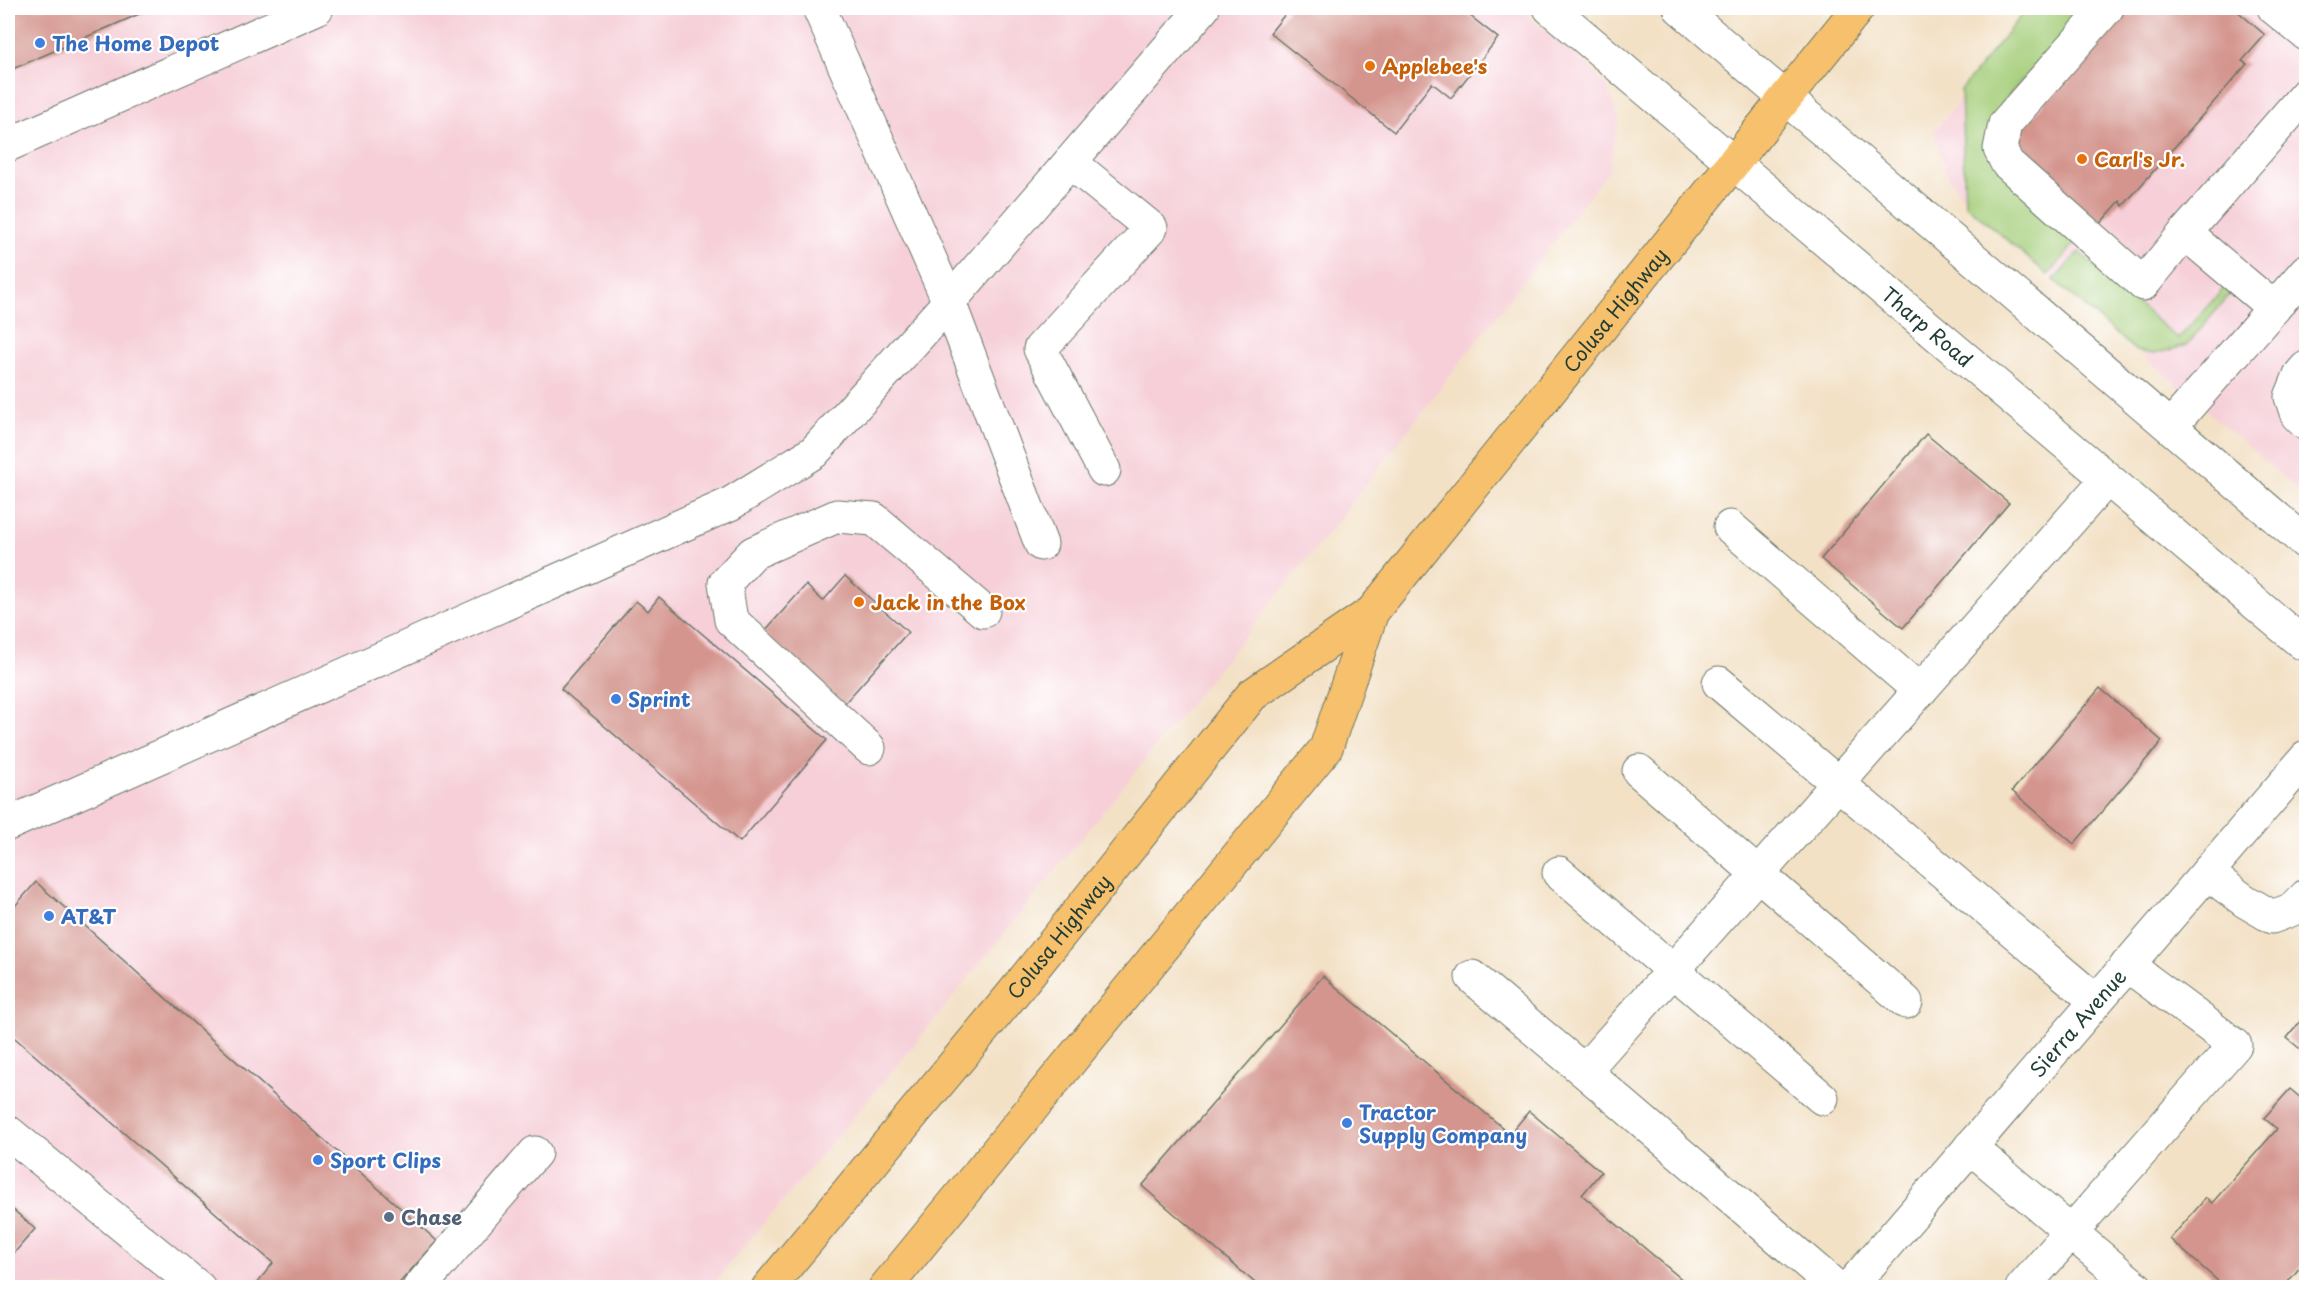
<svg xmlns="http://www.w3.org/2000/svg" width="2314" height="1295" viewBox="0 0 2314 1295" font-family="'Playpen Sans',sans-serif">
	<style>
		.built { fill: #f6cfd8 }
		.green { fill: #a4ce79; stroke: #628656; stroke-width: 1.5 }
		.building { fill: #d4958e }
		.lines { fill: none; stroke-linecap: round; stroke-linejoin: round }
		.minor-casing { stroke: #697667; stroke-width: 35 }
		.highway-casing { stroke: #697667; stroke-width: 35 }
		.minor { stroke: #fff; stroke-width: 33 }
		.highway { stroke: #f7c06c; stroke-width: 33 }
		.shop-dot { fill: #3f7fe0; stroke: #fff; stroke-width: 2 }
		.food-dot { fill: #e8710a; stroke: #fff; stroke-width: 2 }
		.service-dot { fill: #5c6f8a; stroke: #fff; stroke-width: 2 }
		.labels { text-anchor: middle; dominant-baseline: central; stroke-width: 4.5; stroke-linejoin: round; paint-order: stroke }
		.shop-label { font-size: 20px; font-weight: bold; fill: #366cbe; stroke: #fff; text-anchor: start }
		.food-label { font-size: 20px; font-weight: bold; fill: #c56008; stroke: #fff; text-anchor: start }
		.street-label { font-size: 20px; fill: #1f3d34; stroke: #fff }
		.service-label { font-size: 20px; font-weight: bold; fill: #4e5e75; stroke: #fff; text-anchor: start }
	</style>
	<rect width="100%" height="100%" fill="#fff"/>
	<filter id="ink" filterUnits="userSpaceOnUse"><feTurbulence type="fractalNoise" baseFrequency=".0167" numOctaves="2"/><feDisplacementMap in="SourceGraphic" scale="12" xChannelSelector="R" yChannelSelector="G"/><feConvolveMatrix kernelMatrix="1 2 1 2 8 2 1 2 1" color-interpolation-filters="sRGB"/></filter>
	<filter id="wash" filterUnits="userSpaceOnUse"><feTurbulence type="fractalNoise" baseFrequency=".008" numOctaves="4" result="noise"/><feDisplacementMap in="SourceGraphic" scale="24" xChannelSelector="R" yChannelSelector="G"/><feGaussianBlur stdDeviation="1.35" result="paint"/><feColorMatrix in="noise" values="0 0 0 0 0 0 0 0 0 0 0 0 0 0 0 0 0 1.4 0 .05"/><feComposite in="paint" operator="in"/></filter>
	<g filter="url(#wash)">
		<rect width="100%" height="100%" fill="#f3e1c6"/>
		<!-- built -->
		<path class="built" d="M 8,8 L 1518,8 L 1590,67 L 1607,87 L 1619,120 L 1609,170 L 1338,521 L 906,1055 L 710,1287 L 8,1287 Z
			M 2033,8 L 2306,8 L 2306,497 L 1966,202 L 1946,173 L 1934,132 Z"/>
		<!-- green -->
		<path class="green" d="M 2027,8 L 2087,8 L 2002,103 L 2078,240 L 2048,275 L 1965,204 L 1961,90 Z
			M 2079,252 L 2178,339 L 2224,288 L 2231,293 L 2187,345 L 2155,354 L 2136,351 L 2054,280 Z"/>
		<g id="blocks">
			<!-- building -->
			<path class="building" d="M 8,8 L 153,8 L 8,71 Z
				M 1290,8 L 1460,8 L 1498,38 L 1451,98 L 1432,83 L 1394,132 L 1270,33 Z
				M 2123,8 L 2234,8 L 2265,35 L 2242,61 L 2247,64 L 2123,206 L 2120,201 L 2097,227 L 2006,149 Z
				M 1926,434 L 2009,503 L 1903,628 L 1821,559 Z
				M 845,576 L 908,632 L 843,705 L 763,633 L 806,585 L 823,601 Z
				M 659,597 L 827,740 L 740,842 L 561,689 L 636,601 L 648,611 Z
				M 2100,688 L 2162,741 L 2074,844 L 2012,791 Z
				M 36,882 L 437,1241 L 395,1288 L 253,1288 L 273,1263 L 8,1032 L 8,914 Z
				M 1323,976 L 1510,1134 L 1529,1111 L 1601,1172 L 1582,1195 L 1692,1288 L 1261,1288 L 1142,1186 Z
				M 2306,1014 L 2306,1054 L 2287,1038 Z
				M 2290,1089 L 2302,1099 L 2306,1094 L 2306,1260 L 2283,1288 L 2257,1288 L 2252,1283 L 2248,1288 L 2226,1288 L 2170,1239 L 2206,1198 L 2212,1203 L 2277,1129 L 2264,1118 Z
				M 8,1205 L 35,1229 L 8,1260 Z"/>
		</g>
	</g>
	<g filter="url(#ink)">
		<use href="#blocks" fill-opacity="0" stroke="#697667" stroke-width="1.5"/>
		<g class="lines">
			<!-- minor casing -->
			<g class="minor-casing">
				<g id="minor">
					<path d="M 819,8 L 949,302 L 1041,544"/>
					<path id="s1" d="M 1550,8 L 2302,643 L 2306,644"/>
					<path d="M 1680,8 L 2306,543"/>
					<path d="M 2107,8 L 2005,124 L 2000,149 L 2007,163 L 2143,284 L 2185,233"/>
					<path d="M 2274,8 L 2306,34"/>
					<path d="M 8,145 L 317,8"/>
					<path d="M 1070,162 L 1151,228 L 1040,349 L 1104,470"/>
					<path d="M 2274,308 L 2185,233 L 2306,94"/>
					<path d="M 2306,368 L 2300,375 L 2291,397 L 2297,415 L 2306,424"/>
					<path d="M 2171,426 L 2306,271"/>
					<path d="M 1730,527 L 1920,691"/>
					<path d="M 1719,683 L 2096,1001"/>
					<path d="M 869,748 L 731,620 L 725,583 L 753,553 L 837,516 L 874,519 L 983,611"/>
					<path d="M 1639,771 L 1906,1002"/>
					<path d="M 8,824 L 730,504 L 814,452 L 949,302 L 1203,8"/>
					<path d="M 1559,873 L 1822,1098"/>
					<path d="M 2207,873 L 2245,901 L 2272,917 L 2293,909 L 2306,896"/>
					<path d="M 1472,977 L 1584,1071"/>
					<path d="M 8,1132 L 199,1288"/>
					<path d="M 1970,1147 L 2137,1288"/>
					<path d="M 419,1288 L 535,1153"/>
					<path d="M 1837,1288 L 1584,1071 L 2107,479"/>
					<path id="s2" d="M 1849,1288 L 2306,758"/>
					<path d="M 2022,1288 L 2235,1045 L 2127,965"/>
				</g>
			</g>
			<!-- highway casing -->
			<g class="highway-casing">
				<g id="highway">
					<path id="s3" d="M 768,1288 L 1011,996 L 1252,695 L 1372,612 L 1858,8"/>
					<path d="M 885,1288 L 1326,748 L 1372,612"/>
				</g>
			</g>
			<!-- minor -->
			<use href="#minor" class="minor"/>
			<!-- highway -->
			<use href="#highway" class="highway"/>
		</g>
	</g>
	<!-- markers -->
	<g class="shop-dot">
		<circle cx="40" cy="43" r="6"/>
		<circle cx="616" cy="699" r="6"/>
		<circle cx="49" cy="916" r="6"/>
		<circle cx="1347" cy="1123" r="6"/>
		<circle cx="318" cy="1160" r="6"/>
	</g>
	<g class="food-dot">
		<circle cx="1370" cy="66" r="6"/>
		<circle cx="2082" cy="159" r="6"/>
		<circle cx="859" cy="602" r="6"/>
	</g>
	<circle class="service-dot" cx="389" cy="1217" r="6"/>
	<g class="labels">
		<!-- shop labels -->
		<g class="shop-label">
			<text x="52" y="43">The Home Depot</text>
			<text x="628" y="699">Sprint</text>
			<text x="61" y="916">AT&amp;T</text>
			<text x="1359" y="1112">Tractor<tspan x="1359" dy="23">Supply Company</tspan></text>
			<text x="330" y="1160">Sport Clips</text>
		</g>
		<!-- food labels -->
		<g class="food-label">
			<text x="1382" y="66">Applebee's</text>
			<text x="2094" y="159">Carl's Jr.</text>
			<text x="871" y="602">Jack in the Box</text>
		</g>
		<!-- street labels -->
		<g class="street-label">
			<text stroke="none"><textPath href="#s3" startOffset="1299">Colusa Highway</textPath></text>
			<text stroke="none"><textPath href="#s1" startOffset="494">Tharp Road</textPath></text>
			<text stroke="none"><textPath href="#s3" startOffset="456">Colusa Highway</textPath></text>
			<text stroke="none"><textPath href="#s2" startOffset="350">Sierra Avenue</textPath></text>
		</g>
		<!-- service labels -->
		<g class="service-label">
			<text x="401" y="1217">Chase</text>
		</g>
	</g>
	<!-- margin -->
	<rect width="2314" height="1295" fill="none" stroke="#fff" stroke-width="30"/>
</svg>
